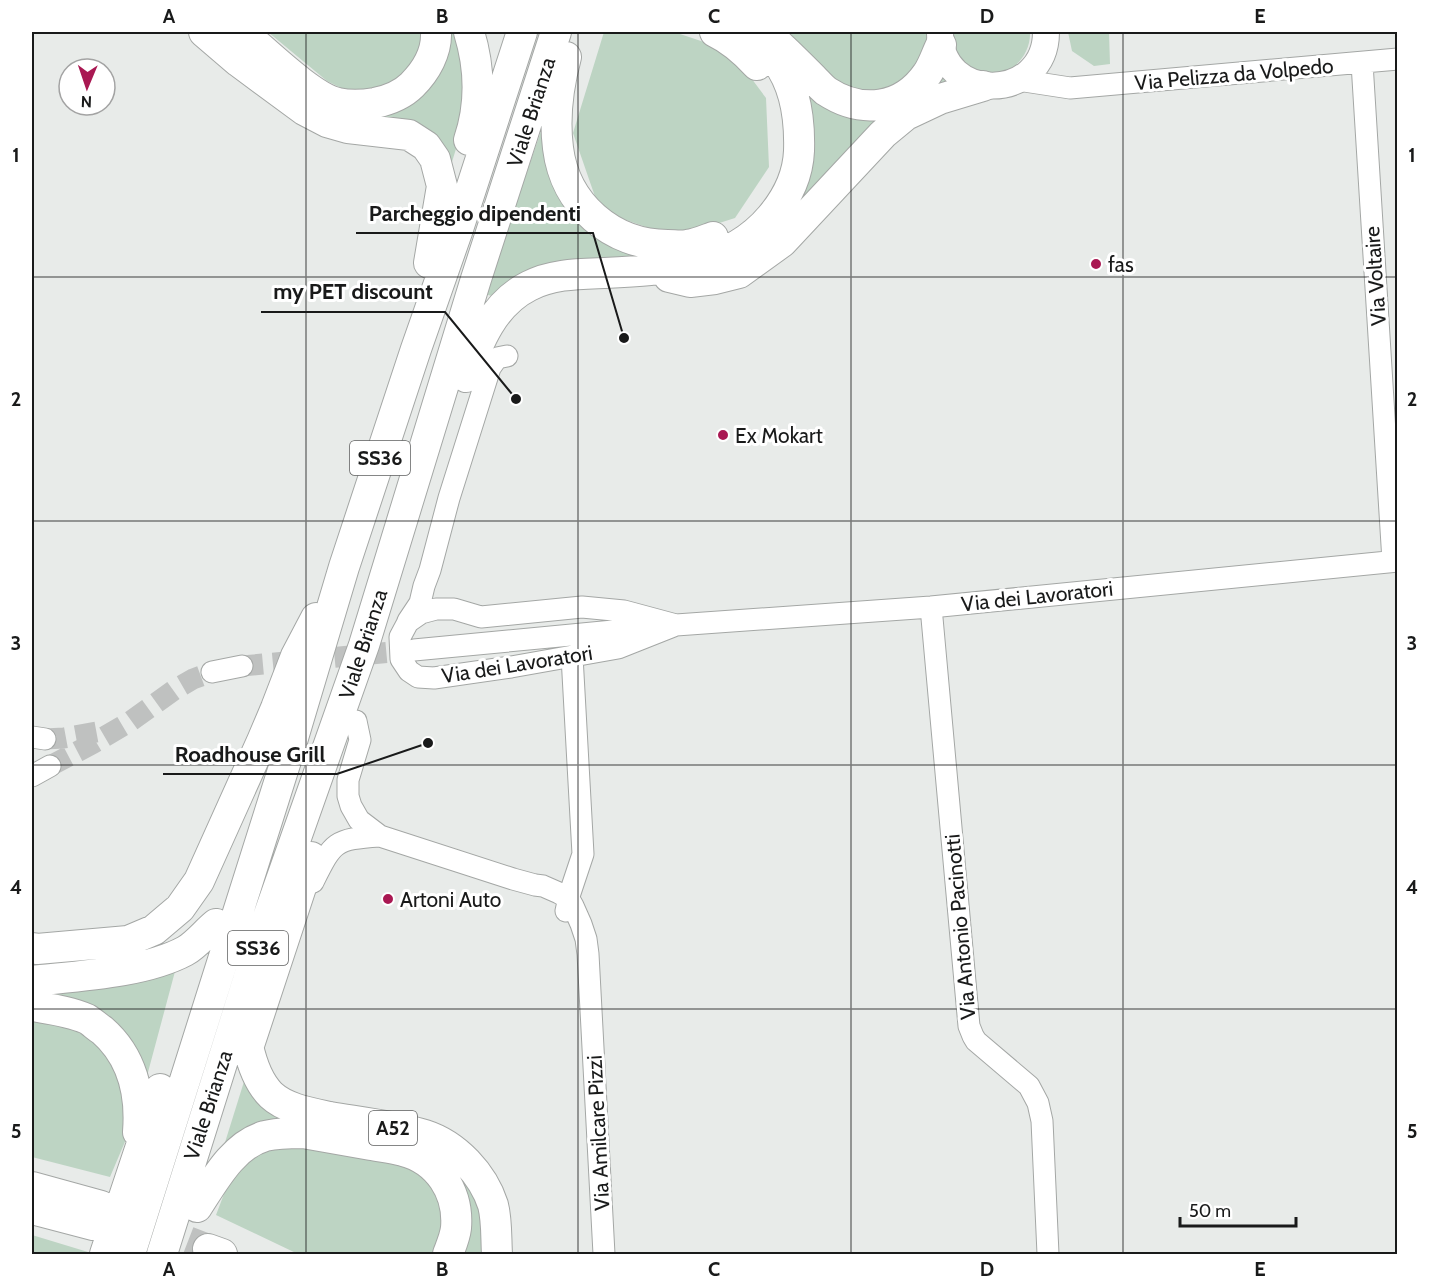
<svg xmlns="http://www.w3.org/2000/svg" width="1429" height="1286" viewBox="0 0 1429 1286" font-family="Cabin,sans-serif">
	<style>
		.green { fill: #bdd4c3 }
		.lines { fill: none; stroke-linecap: round; stroke-linejoin: round }
		.minor-tunnel { stroke: #bfc1c0; stroke-width: 21; stroke-dasharray: 21 10; stroke-linecap: butt }
		.highway-tunnel { stroke: #bfc1c0; stroke-width: 30; stroke-dasharray: 30 15; stroke-linecap: butt }
		.minor-casing { stroke: #a4a7a5; stroke-width: 23 }
		.major-casing { stroke: #a4a7a5; stroke-width: 28 }
		.highway-casing { stroke: #a4a7a5; stroke-width: 32 }
		.minor { stroke: #fff; stroke-width: 21 }
		.major { stroke: #fff; stroke-width: 26 }
		.highway { stroke: #fff; stroke-width: 30 }
		.grid { fill: none; stroke: #191a1a; stroke-width: 1.5; stroke-opacity: 0.55 }
		.poi-dot { fill: #a91852; stroke: #fff; stroke-width: 2 }
		.labels { text-anchor: middle; dominant-baseline: central; stroke-width: 6; stroke-linejoin: round; paint-order: stroke }
		.shield { fill: #fff; stroke: #5e5f5f; stroke-width: 1.5 }
		.shield-label { font-size: 20px; font-weight: bold; fill: #191a1a }
		.street-label { font-size: 21px; fill: #191a1a; stroke: #fff }
		.poi-label { font-size: 21px; fill: #191a1a; stroke: #fff; text-anchor: start }
		.leader { fill: none; stroke: #191a1a; stroke-width: 2 }
		.callout-dot { fill: #191a1a; stroke: #fff; stroke-width: 2 }
		.callout-label { font-size: 22px; text-anchor: middle; font-weight: bold; fill: #191a1a; stroke: #fff; stroke-width: 6; stroke-linejoin: round; paint-order: stroke }
		.neatline { fill: none; stroke: #191a1a; stroke-width: 2 }
		.grid-label { font-size: 20px; text-anchor: middle; font-weight: bold; fill: #191a1a }
	</style>
	<rect width="100%" height="100%" fill="#e8ebe9"/>
	<!-- green -->
	<path class="green" d="M 268,32 L 424,32 L 419,55 L 398,81 L 381,88 L 363,91 L 343,89 L 327,81 Z
		M 443,32 L 462,32 L 464,123 L 451,165 L 305,96 L 384,110 Z
		M 604,32 L 674,32 L 731,51 L 766,98 L 769,167 L 735,218 L 675,237 L 600,211 L 573,133 Z
		M 774,32 L 929,32 L 928,47 L 901,87 L 852,95 Z
		M 951,32 L 1030,32 C 1031,54 1013,76 989,74 C 984,74 980,71 975,70 C 969,67 960,61 957,55 C 954,49 953,38 951,32 Z
		M 1068,32 L 1109,32 L 1110,64 L 1094,66 L 1072,51 Z
		M 942,73 L 953,85 L 779,227 L 800,88 L 840,110 Z
		M 541,131 L 548,133 L 557,176 L 653,252 L 495,297 L 485,294 Z
		M 177,964 L 147,1076 L 32,994 Z
		M 32,1017 L 44,1017 L 78,1032 L 104,1048 L 121,1077 L 127,1137 L 110,1177 L 32,1157 Z
		M 247,1072 L 314,1122 L 222,1152 Z
		M 277,1141 L 424,1170 L 446,1211 L 438,1254 L 298,1254 L 216,1215 L 235,1165 Z
		M 442,1152 L 481,1198 L 489,1254 L 457,1254 Z
		M 32,1235 L 88,1252 L 87,1254 L 32,1254 Z"/>
	<g class="lines">
		<!-- minor-tunnel -->
		<path class="minor-tunnel" d="M 242,666 L 414,650
			M 45,739 L 64,738 L 102,731
			M 50,766 L 92,744 L 131,721 L 174,690 L 193,679 L 212,672"/>
		<!-- highway-tunnel -->
		<path class="highway-tunnel" d="M 146,1225 L 208,1249"/>
		<!-- minor casing -->
		<g class="minor-casing">
			<path id="minor" d="M 1362,63 L 1393,561
				M 1018,80 L 1070,88 L 1398,59
				M 582,607 L 624,611 L 676,625 L 618,648 L 511,667 L 434,678 L 418,677 L 409,671 L 401,659 L 400,637 L 408,622 L 421,613 L 436,609 L 454,609 L 481,617 Z
				M 931,607 L 969,1026 L 973,1036 L 976,1041 L 1029,1086 L 1038,1103 L 1042,1121 L 1048,1254
				M 408,621 L 420,603 L 424,586 L 430,570 L 449,498 L 490,368 L 497,358 L 507,356
				M 414,650 L 676,625 L 931,607 L 1398,561
				M 212,672 L 242,666
				M 356,721 L 360,740 L 348,780 L 348,796 L 351,806 L 359,820 L 380,836 L 513,879 L 535,885 L 543,886 L 559,893 L 569,899 L 573,906 L 581,924 L 586,939 L 588,954 L 604,1254
				M 32,737 L 45,739
				M 32,776 L 50,766
				M 313,882 C 333,842 334,839 380,836
				M 566,911 L 570,893 L 583,854 L 572,656"/>
		</g>
		<!-- major casing -->
		<g class="major-casing">
			<path id="major" d="M 940,32 C 939,104 1046,103 1046,32"/>
		</g>
		<!-- highway casing -->
		<g class="highway-casing">
			<path id="highway" d="M 204,32 L 239,62 L 304,110 L 327,122 L 348,128 L 409,135 L 426,146 L 435,159 L 442,186 L 429,263
				M 242,32 C 264,50 312,98 338,103 C 351,106 363,105 375,103 C 389,100 402,95 412,85 C 426,71 437,52 436,32
				M 469,32 C 480,68 481,104 469,140
				M 715,32 C 732,40 744,51 757,65
				M 777,43 C 789,54 801,66 813,78 C 817,82 821,87 826,91 C 861,114 902,110 927,74 C 933,66 936,55 941,45
				M 566,57 C 558,87 554,117 558,148 C 565,205 612,245 668,245 C 674,245 681,246 687,245 C 696,244 705,240 713,237
				M 669,277 L 690,282 L 715,279 L 739,273 L 782,242 L 883,134 L 906,115 L 940,99 L 983,86
				M 466,377 C 478,342 493,304 529,286 C 552,274 578,274 604,273 C 665,270 729,267 771,217 C 787,198 798,176 799,151 C 800,120 796,86 776,60 C 768,50 756,41 747,32
				M 32,948 L 37,949 L 128,941 L 154,930 L 180,908 L 199,881 L 262,741 L 276,708 L 296,656 L 316,618
				M 32,981 C 78,976 144,973 185,951 C 196,945 206,932 216,924
				M 32,1006 C 50,1009 69,1011 87,1019 C 92,1022 97,1027 102,1030 C 132,1056 141,1094 138,1132
				M 249,1045 L 311,857
				M 248,1046 C 252,1064 258,1082 271,1095 C 286,1109 311,1113 330,1117 C 360,1122 396,1126 425,1135 C 456,1145 483,1174 493,1205 C 497,1220 496,1238 497,1254
				M 32,1187 L 101,1206
				M 197,1207 C 214,1181 233,1145 265,1136 C 277,1133 290,1133 303,1133 C 326,1137 349,1141 371,1145 C 382,1147 393,1148 403,1151 C 438,1160 459,1192 456,1228 C 455,1237 451,1246 448,1254
				M 32,1209 L 93,1225
				M 208,1249 L 222,1254
				M 105,1254 L 160,1089
				M 130,1254 L 290,748 L 344,567 L 416,349 L 457,232 L 522,32
				M 162,1254 L 267,920 L 364,645 L 476,279 L 556,32"/>
		</g>
		<!-- minor -->
		<use href="#minor" class="minor"/>
		<!-- major -->
		<use href="#major" class="major"/>
		<!-- highway -->
		<use href="#highway" class="highway"/>
	</g>
	<!-- grid -->
	<path class="grid" d="M 306,32 L 306,1254M 578,32 L 578,1254M 851,32 L 851,1254M 1123,32 L 1123,1254M 32,277 L 1398,277M 32,521 L 1398,521M 32,765 L 1398,765M 32,1009 L 1398,1009"/>
	<!-- markers -->
	<g class="poi-dot">
		<circle cx="1096" cy="264" r="6"/>
		<circle cx="723" cy="435" r="6"/>
		<circle cx="388" cy="899" r="6"/>
	</g>
	<g class="labels">
		<!-- shield labels -->
		<g class="shield">
			<rect x="350" y="441" width="60" height="34" rx="4.5"/>
			<rect x="228" y="931" width="60" height="34" rx="4.5"/>
			<rect x="369" y="1111" width="48" height="34" rx="4.5"/>
		</g>
		<g class="shield-label">
			<text x="380" y="458">SS36</text>
			<text x="258" y="948">SS36</text>
			<text x="393" y="1128">A52</text>
		</g>
		<!-- street labels -->
		<g class="street-label">
			<text transform="translate(1234 74) rotate(-5)">Via Pelizza da Volpedo</text>
			<text transform="translate(531 112) rotate(-72)">Viale Brianza</text>
			<text transform="translate(1375 276) rotate(-94)">Via Voltaire</text>
			<text transform="translate(1037 596) rotate(-6)">Via dei Lavoratori</text>
			<text transform="translate(363 644) rotate(-72)">Viale Brianza</text>
			<text transform="translate(517 664) rotate(-9)">Via dei Lavoratori</text>
			<text transform="translate(960 927) rotate(-95)">Via Antonio Pacinotti</text>
			<text transform="translate(208 1105) rotate(-72)">Viale Brianza</text>
			<text transform="translate(598 1133) rotate(-93)">Via Amilcare Pizzi</text>
		</g>
		<!-- poi labels -->
		<g class="poi-label">
			<text x="1108" y="264">fas</text>
			<text x="735" y="435">Ex Mokart</text>
			<text x="400" y="899">Artoni Auto</text>
		</g>
	</g>
	<!-- callouts -->
	<path class="leader" d="M624 338L593 233H356M516 399L445 312H261M428 743L337 774H163"/>
	<g class="callout-dot">
		<circle cx="624" cy="338" r="6"/>
		<circle cx="516" cy="399" r="6"/>
		<circle cx="428" cy="743" r="6"/>
	</g>
	<g class="callout-label">
		<text x="475" y="221">Parcheggio dipendenti</text>
		<text x="353" y="299">my PET discount</text>
		<text x="250" y="762">Roadhouse Grill</text>
	</g>
	<!-- border -->
	<rect width="1429" height="1286" fill="none" stroke="#ffffff" stroke-width="66"/>
	<!-- north arrow -->
	<g transform="translate(87 87) rotate(182)"><circle r="28" fill="#ffffff" stroke="#a3a3a3" stroke-width="1.5"/>
	<path d="M0-4.5L10 22L0 15L-10 22Z" fill="#a91852"/>
	<text y="-9" font-size="16" font-weight="bold" text-anchor="middle" fill="#191a1a">N</text>
	</g>
	<!-- scale -->
	<path d="M1180 1217v9h116v-9" fill="none" stroke="#191a1a" stroke-width="3"/>
	<text x="1189" y="1217" font-size="18" fill="#191a1a" stroke="#ffffff" stroke-width="4.5" paint-order="stroke">50 m</text>
	<rect x="33" y="33" width="1363" height="1220" class="neatline"/>
	<g class="grid-label">
		<text x="169" y="23">A</text>
		<text x="442" y="23">B</text>
		<text x="714" y="23">C</text>
		<text x="987" y="23">D</text>
		<text x="1260" y="23">E</text>
		<text x="16" y="162">1</text>
		<text x="1412" y="162">1</text>
		<text x="16" y="406">2</text>
		<text x="1412" y="406">2</text>
		<text x="16" y="650">3</text>
		<text x="1412" y="650">3</text>
		<text x="16" y="894">4</text>
		<text x="1412" y="894">4</text>
		<text x="16" y="1138">5</text>
		<text x="1412" y="1138">5</text>
		<text x="169" y="1276">A</text>
		<text x="442" y="1276">B</text>
		<text x="714" y="1276">C</text>
		<text x="987" y="1276">D</text>
		<text x="1260" y="1276">E</text>
	</g>
</svg>
